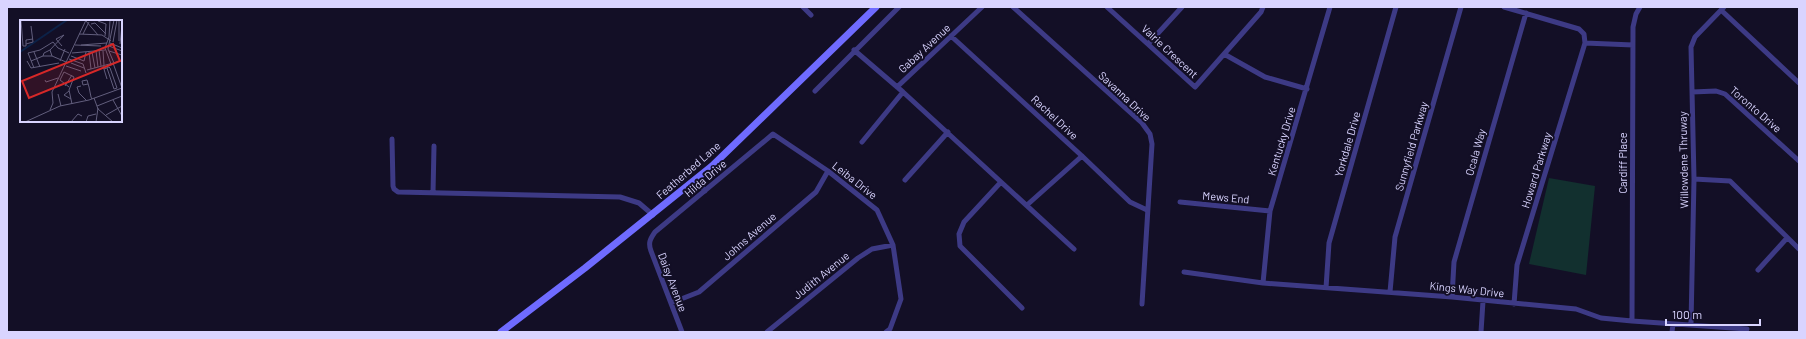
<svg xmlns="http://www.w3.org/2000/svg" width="1806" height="339" viewBox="0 0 1806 339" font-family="Barlow,sans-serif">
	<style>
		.green { fill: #12302f }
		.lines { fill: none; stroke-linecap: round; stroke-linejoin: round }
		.minor { stroke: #3d3a85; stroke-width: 5 }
		.secondary { stroke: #6f6bff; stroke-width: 7 }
		.labels { text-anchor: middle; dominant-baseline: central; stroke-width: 4; stroke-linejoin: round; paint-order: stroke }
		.street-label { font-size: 11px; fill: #d9d4ff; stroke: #130f26 }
		.inset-river { fill: none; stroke: #0c2248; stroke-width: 2 }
		.inset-road { fill: none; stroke: #625e7d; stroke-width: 1 }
		.view { fill: #d62828; fill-opacity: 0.15; stroke: #d62828; stroke-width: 2 }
		.inset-edge { fill: none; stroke: #d9d4ff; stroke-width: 2 }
	</style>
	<rect width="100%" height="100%" fill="#130f26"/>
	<!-- green -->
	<path class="green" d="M 1549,178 L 1595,186 L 1586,275 L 1529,264 Z"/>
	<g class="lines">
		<!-- minor -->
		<path class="minor" d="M 803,7 L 811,15
			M 1013,7 L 1142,123 L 1150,134 L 1152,144 L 1142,304
			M 1107,7 L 1195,87 L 1261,12 L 1263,7
			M 1504,7 L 1579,29 L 1584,34 L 1585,43 L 1517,265 L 1514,304
			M 1721,10 L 1799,83
			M 951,36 L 1082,156 L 1130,202 L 1147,210
			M 1149,43 L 1182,7
			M 1585,43 L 1633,45
			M 854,50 L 903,92 L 1074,249
			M 1224,54 L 1265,77 L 1307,89
			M 897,87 L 982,7
			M 815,91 L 899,7
			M 1692,92 L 1716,91 L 1725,94 L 1799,161
			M 392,139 L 393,186 L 394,189 L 398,192 L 620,197 L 639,203 L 653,215
			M 862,142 L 903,92
			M 696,179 L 705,191
			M 1694,179 L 1730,181 L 1799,249
			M 905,180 L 948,132
			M 1001,182 L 964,222 L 959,234 L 960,246 L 1022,308
			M 433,193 L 434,146
			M 1180,202 L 1270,211
			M 1027,205 L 1082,156
			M 1758,270 L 1787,238
			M 1184,272 L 1263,283 L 1452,297 L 1576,309 L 1601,318 L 1632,321 L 1747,329
			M 1263,283 L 1270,211 L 1330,7
			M 1326,288 L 1329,243 L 1396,7
			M 1390,292 L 1395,237 L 1461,7
			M 1452,297 L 1454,262 L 1526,13
			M 671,303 L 699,292 L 816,192 L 828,171
			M 1632,321 L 1633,27 L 1636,14 L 1640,7
			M 1691,324 L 1694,179 L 1691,47 L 1695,37 L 1724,7
			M 682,332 L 651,251 C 648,243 650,239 655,232 L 773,134 L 828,171 L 877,210 L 893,245 L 901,299 L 890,329 L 886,332
			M 767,332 L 858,258 L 872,249 L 893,245
			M 1481,332 L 1483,301
			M 1672,332 L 1673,324"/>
		<!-- secondary -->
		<path class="secondary" d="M 501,332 L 585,268 L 712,166 L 876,7"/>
	</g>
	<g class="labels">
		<!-- street labels -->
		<g class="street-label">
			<text transform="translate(924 48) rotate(-43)">Gabay Avenue</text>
			<text transform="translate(1170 51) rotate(43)">Valrie Crescent</text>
			<text transform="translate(1125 96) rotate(43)">Savanna Drive</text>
			<text transform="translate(1756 109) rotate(41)">Toronto Drive</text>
			<text transform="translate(1055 117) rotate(43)">Rachel Drive</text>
			<text transform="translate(1281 141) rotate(-73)">Kentucky Drive</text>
			<text transform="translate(1347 144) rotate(-74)">Yorkdale Drive</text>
			<text transform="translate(1411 146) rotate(-74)">Sunnyfield Parkway</text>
			<text transform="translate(1475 152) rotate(-74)">Ocala Way</text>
			<text transform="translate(1683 160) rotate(-91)">Willowdene Thruway</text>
			<text transform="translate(1622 163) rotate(-90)">Cardiff Place</text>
			<text transform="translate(688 170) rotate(-41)">Featherbed Lane</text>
			<text transform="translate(1536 170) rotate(-73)">Howard Parkway</text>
			<text transform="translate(705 178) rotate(-40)">Hilda Drive</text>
			<text transform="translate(855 180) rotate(38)">Leiba Drive</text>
			<text transform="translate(1226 197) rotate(5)">Mews End</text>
			<text transform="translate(749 236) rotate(-41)">Johns Avenue</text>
			<text transform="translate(821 275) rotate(-39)">Judith Avenue</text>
			<text transform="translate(673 282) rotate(69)">Daisy Avenue</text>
			<text transform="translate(1467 289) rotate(6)">Kings Way Drive</text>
		</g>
	</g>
	<!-- overview -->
	<g transform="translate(20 20)">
		<rect width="102" height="102" fill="#130f26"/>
		<path class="inset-river" d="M 0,32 L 47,0"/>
		<path class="inset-road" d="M 1,0 L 3,26M 66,1 L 78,15M 78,1 L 86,4 L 85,16M 71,4 L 75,3 L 86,14M 59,14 L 82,15 L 91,21M 63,14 L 69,2M 89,17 L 85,28 L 91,44M 89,17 L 90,0M 99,21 L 99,0M 93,22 L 97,0M 90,23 L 102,28M 6,24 L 13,22 L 11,6M 100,24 L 102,5M 55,25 L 81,26M 61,25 L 87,23M 3,26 L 6,26 L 6,20 L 13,19M 42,26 L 36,19 L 44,15M 89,26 L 102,31M 30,30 L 32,36 L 46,42M 30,30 L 44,15M 30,30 L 24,33 L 23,36 L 32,36M 79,30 L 81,46M 76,31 L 78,47M 83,31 L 84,45M 89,31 L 102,35M 14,32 L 20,47M 69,32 L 71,49M 72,32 L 75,48M 52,33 L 85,30M 51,36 L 64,41 L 66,32M 49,39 L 63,44 L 66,53M 7,41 L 11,48 L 39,43M 11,41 L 23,36M 40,41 L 45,29M 51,43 L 64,48M 93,43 L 102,68M 94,43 L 88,29 L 94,0M 46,46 L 61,51M 83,46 L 87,59M 14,48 L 8,33 L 20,30 L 33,22 L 38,28 L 49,33M 84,49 L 89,47 L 90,48 L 97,68 L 94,69 L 87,48M 67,50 L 97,42M 25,60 L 26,62 L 38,58M 68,64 L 63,65 L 62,61 L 67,60 L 69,67 L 71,77 L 72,79M 45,66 L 52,55M 61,66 L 57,67 L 59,73 L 66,80M 49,67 L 40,60 L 44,52 L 54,57 L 49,70 L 52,84M 49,71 L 44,75 L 51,79M 38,74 L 41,86M 74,78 L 78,89 L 93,102M 93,80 L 102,96M 77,86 L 102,76M 30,90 L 33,83 L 32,72 L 66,0M 86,95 L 102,86M 5,102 L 40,86 L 69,80 L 102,68M 51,102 L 58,94 L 62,96M 66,102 L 68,96 L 76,94M 76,102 L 78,88"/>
		<path class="view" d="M 93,24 L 100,41 L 9,78 L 2,61 Z"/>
		<rect width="102" height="102" class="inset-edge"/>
	</g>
	<!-- border -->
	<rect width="1806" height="339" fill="none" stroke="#d9d4ff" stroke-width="16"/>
	<!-- scale -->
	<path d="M1666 319v6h94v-6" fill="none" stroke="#d9d4ff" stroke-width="2"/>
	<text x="1672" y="319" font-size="12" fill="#d9d4ff" stroke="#130f26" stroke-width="3" paint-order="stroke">100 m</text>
</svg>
